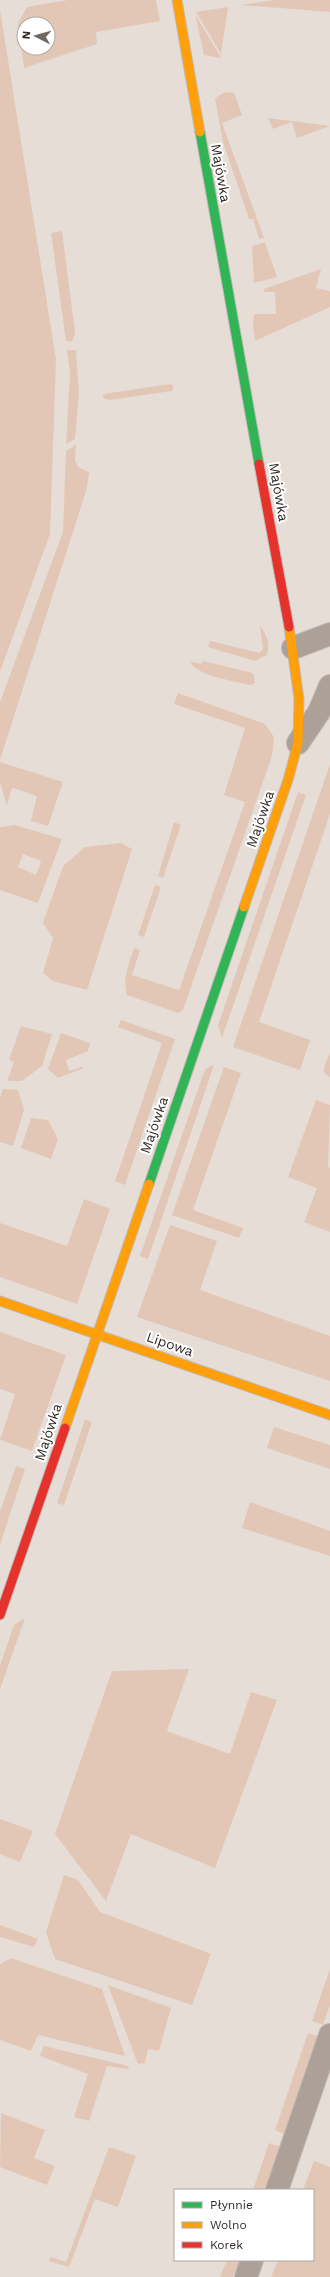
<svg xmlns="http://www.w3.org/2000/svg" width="330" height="2277" viewBox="0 0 330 2277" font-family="'Work Sans',sans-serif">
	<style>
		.green { fill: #e2c7b6; fill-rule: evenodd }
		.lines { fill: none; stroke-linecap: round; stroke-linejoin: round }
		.street-casing { stroke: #c1bab5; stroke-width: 24 }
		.fast-casing { stroke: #c1bab5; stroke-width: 11 }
		.slow-casing { stroke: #c1bab5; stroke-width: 11 }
		.jam-casing { stroke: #c1bab5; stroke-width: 11 }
		.street { stroke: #ada096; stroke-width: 22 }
		.fast { stroke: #30b455; stroke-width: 9 }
		.slow { stroke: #ff9f0a; stroke-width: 9 }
		.jam { stroke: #e5322d; stroke-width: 9 }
		.labels { text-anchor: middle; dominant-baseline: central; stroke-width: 4; stroke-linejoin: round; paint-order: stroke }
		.street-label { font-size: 14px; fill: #2f2824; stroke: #fff }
	</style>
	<rect width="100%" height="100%" fill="#e7ddd7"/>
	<!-- green -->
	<path class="green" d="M 68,0 L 156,0 L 160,21 L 96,32 L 97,44 L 24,68 L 18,23 L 27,7 ZM 24,24 L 48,24 L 48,48 L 24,48 Z
		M 273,0 L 330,0 L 330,12 L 241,5 Z
		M 228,7 L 221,54 L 196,12 Z
		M 0,10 L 56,359 L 50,534 L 0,672 Z
		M 195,14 L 221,58 L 204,55 Z
		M 225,92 L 234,93 L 242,115 L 222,123 L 264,238 L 259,239 L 253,219 L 249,219 L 223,142 L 215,98 Z
		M 268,118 L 330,126 L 297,138 L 292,122 L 273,129 Z
		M 62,231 L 75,332 L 72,342 L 66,341 L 51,233 Z
		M 265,242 L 277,277 L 254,283 L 252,246 Z
		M 321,269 L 316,288 L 330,291 L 330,307 L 255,341 L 253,324 L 254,314 L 276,314 L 275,292 L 264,292 L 264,289 Z
		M 67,350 L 76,350 L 79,393 L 75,439 L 66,444 L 70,373 Z
		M 171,384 L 174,387 L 172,391 L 109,400 L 103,398 L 103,395 L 109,393 Z
		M 76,445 L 75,460 L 78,467 L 89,472 L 87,488 L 0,760 L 0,702 L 63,532 L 66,451 Z
		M 260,625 C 267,636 270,642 267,655 L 255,661 L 208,647 L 210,641 L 259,653 L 263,649 Z
		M 190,661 L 201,664 L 203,661 L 253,673 L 255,683 L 250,685 C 235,681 195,676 190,661 Z
		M 178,693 L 265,724 L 274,737 L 272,756 L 183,1010 L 178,1013 L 127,995 C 122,979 129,964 134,948 L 140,950 L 132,975 L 179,990 L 245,802 L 224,795 L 245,728 L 174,704 Z
		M 0,762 L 63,782 L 48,826 L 31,821 L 37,796 L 13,788 L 11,791 L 7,805 L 0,783 Z
		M 330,764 L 330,814 L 259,1022 L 310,1040 L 300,1070 L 233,1047 Z
		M 298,792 L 306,795 L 222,1038 L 218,1025 Z
		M 174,822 L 181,825 L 163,878 L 158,876 Z
		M 15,825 L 62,839 L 38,903 L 0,890 L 0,827 ZM 23,854 L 41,861 L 36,875 L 18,867 Z
		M 121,843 L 132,849 L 87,990 L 53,981 L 43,973 L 53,938 L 43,923 L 63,866 L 85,847 Z
		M 155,885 L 161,887 L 144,937 L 138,935 Z
		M 121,1020 L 175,1039 L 125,1185 L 115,1181 L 162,1043 L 118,1027 Z
		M 21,1026 L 52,1034 L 42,1066 L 22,1081 L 7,1081 L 14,1062 L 9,1059 Z
		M 61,1033 L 90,1043 L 88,1051 L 66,1060 L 69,1071 L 84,1066 L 82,1069 L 58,1078 L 48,1069 Z
		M 330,1052 L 330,1077 L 324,1073 L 324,1067 Z
		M 214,1065 L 148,1259 L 140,1256 L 205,1069 Z
		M 224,1067 L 241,1073 L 193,1210 L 243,1228 L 239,1238 L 172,1215 Z
		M 3,1089 L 18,1090 L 24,1110 L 13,1146 L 0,1142 L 0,1098 Z
		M 316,1100 L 330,1105 L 328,1167 L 330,1168 L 330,1232 L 304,1222 L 317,1188 L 288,1177 Z
		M 31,1118 L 48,1120 L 58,1139 L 51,1159 L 21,1148 Z
		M 84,1199 L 110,1209 L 77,1304 L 0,1277 L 0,1223 L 67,1246 Z
		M 170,1225 L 217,1241 L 200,1290 L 330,1336 L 330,1381 L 137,1317 Z
		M 0,1332 L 66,1355 L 32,1451 L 0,1440 L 15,1394 L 0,1389 Z
		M 85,1419 L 92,1422 L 64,1505 L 57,1503 Z
		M 274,1427 L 330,1445 L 330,1469 L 267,1448 Z
		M 16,1466 L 25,1469 L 0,1545 L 0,1512 Z
		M 250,1502 L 330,1531 L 330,1556 L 242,1528 Z
		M 25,1618 L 0,1689 L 0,1665 L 14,1625 Z
		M 189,1669 L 167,1731 L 230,1754 L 251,1692 L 277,1700 L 215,1868 L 131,1834 L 106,1901 L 55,1834 L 112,1671 Z
		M 0,1819 L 33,1831 L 20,1862 L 0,1854 Z
		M 64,1875 L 78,1880 L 100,1912 L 211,1954 L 192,2005 L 55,1959 L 46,1932 Z
		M 0,1925 L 38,1939 L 34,1947 L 0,1937 Z
		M 11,1958 L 102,1989 L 125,2056 L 38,2035 L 31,2051 L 0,2040 L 0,1964 Z
		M 330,1969 L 330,2005 L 323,2025 L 312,2021 Z
		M 108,1985 L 171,2008 L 159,2051 L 148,2049 L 145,2063 L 138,2064 Z
		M 308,2033 L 320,2037 L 287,2135 L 275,2130 Z
		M 44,2046 L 128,2066 L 129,2069 L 107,2066 L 89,2121 L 74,2117 L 88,2074 L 40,2056 Z
		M 1,2113 L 45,2130 L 34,2158 L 55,2166 L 47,2185 L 0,2167 Z
		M 269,2143 L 281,2147 L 267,2190 L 253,2190 Z
		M 109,2147 L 136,2156 L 118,2207 L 95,2199 L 69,2267 L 49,2261 L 51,2257 L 66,2262 Z
		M 314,2161 L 330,2167 L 330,2277 L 271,2277 L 278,2260 L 313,2260 L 313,2190 L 303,2190 Z
		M 227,2260 L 240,2260 L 233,2277 L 220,2277 Z"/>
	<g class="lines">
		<!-- street casing -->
		<g class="street-casing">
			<path id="street" d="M 293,648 L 330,634
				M 298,743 L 319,712 L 330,686
				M 277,2190 L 330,2035
				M 246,2277 L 252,2260"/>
		</g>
		<!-- fast casing -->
		<g class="fast-casing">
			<path id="fast" d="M 200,132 L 259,464
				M 149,1184 L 244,907"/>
		</g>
		<!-- slow casing -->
		<g class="slow-casing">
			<path id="slow" d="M 177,0 L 200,132
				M 244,907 L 288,780 L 298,743 L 299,699 L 289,627
				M 0,1301 L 330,1415
				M 65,1428 L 149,1184"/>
		</g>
		<!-- jam casing -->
		<g class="jam-casing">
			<path id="jam" d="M 259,464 L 289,627
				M 0,1615 L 65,1428"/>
		</g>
		<!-- street -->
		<use href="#street" class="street"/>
		<!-- fast -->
		<use href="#fast" class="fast"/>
		<!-- slow -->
		<use href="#slow" class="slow"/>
		<!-- jam -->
		<use href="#jam" class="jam"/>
	</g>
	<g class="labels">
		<!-- street labels -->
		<g class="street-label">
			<text transform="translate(221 173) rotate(80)">Majówka</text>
			<text transform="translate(279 492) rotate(80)">Majówka</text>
			<text transform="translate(260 819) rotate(-71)">Majówka</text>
			<text transform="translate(154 1125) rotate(-71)">Majówka</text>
			<text transform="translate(170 1344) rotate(19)">Lipowa</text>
			<text transform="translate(48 1432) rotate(-72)">Majówka</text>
		</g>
	</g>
	<!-- legend -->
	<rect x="174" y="2189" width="140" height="72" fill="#ffffff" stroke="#aca9a7"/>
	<rect x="182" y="2202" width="20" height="6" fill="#30b455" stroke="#aca9a7"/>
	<text x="210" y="2209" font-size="12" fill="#2f2824">Płynnie</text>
	<rect x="182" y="2222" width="20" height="6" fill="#ff9f0a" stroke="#aca9a7"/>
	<text x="210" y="2229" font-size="12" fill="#2f2824">Wolno</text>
	<rect x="182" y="2242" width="20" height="6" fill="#e5322d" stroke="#aca9a7"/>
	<text x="210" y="2249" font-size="12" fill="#2f2824">Korek</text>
	<!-- north arrow -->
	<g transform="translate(36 36) rotate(276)"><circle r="19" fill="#ffffff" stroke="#aca9a7"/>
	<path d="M0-3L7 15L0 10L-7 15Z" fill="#6f6763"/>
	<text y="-6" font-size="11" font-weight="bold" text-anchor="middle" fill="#2f2824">N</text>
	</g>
</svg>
